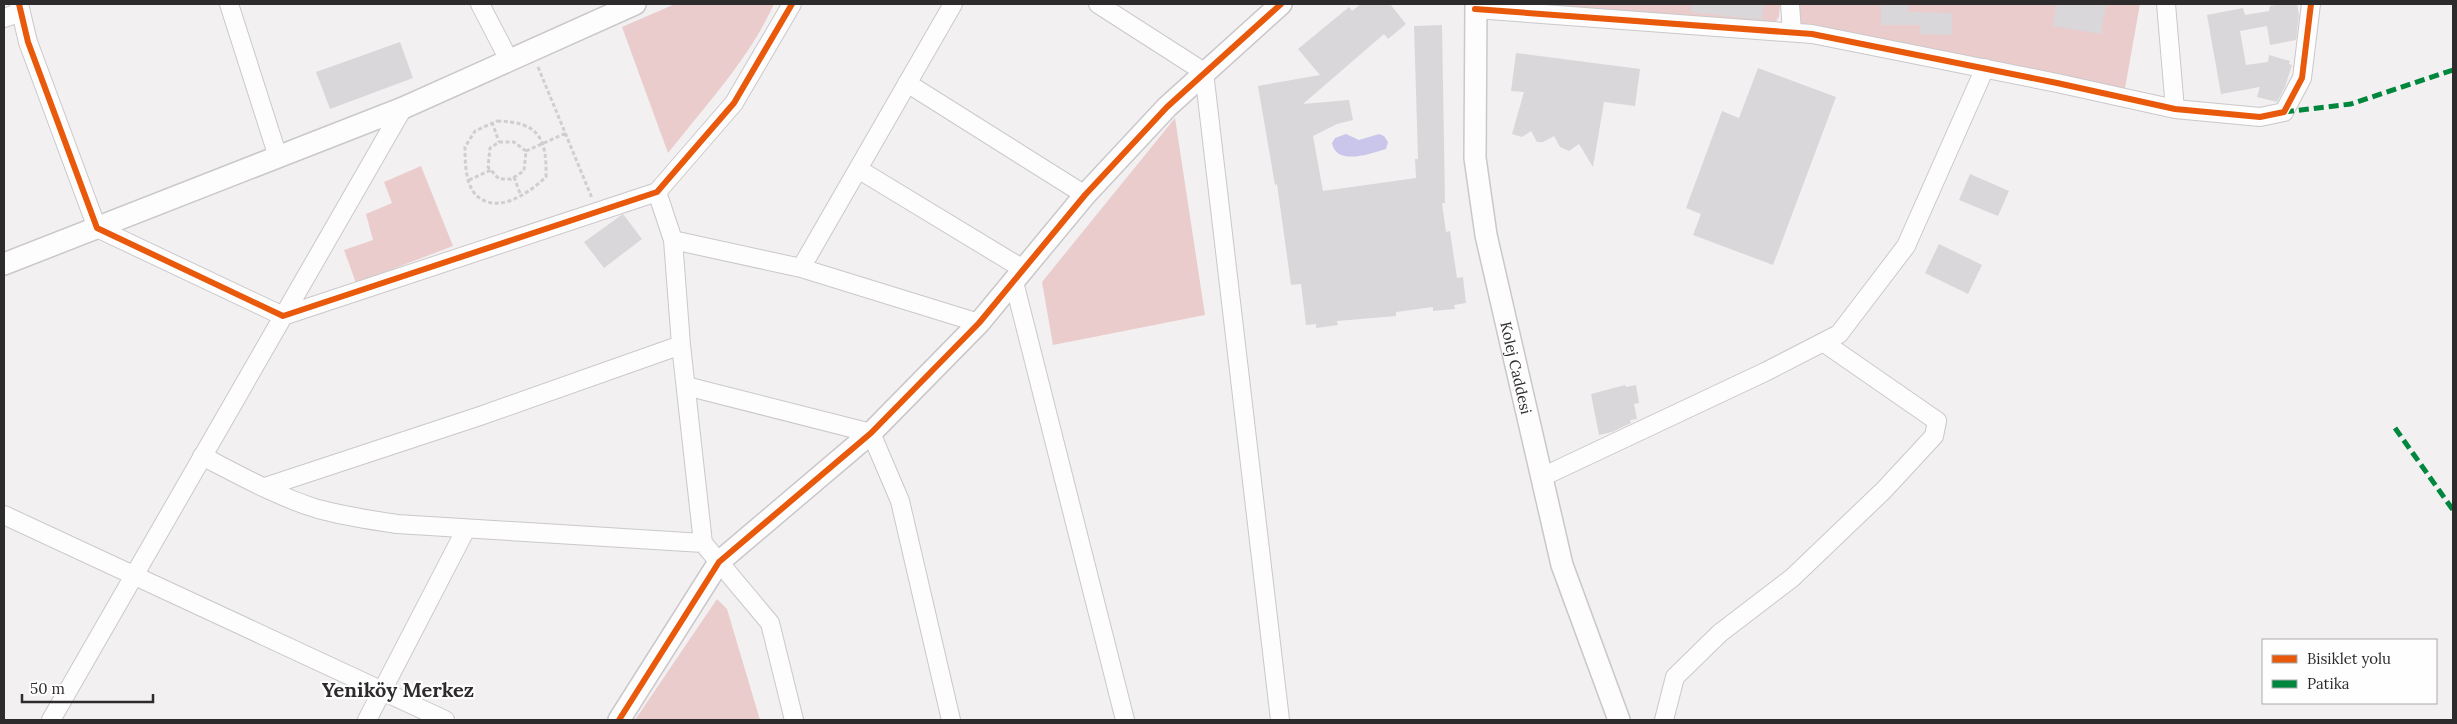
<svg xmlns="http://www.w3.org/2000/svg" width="2457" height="724" viewBox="0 0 2457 724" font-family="Lora,serif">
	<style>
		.green { fill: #eacccc }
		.water { fill: #c9c5eb }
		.building { fill: #d9d7d9 }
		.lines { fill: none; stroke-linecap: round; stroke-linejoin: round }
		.minor-casing { stroke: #cac8ca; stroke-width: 20 }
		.tertiary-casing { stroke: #cac8ca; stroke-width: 24 }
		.path { stroke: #d0cfcf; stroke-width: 3; stroke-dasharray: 4 2.5; stroke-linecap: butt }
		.minor { stroke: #fdfdfd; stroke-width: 18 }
		.tertiary { stroke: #fdfdfd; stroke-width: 21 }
		.quiet { stroke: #00873e; stroke-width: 5; stroke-dasharray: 10 5; stroke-linecap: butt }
		.cycleway-casing { stroke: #fffeff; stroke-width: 9 }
		.cycleway { stroke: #e8590c; stroke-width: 6 }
		.labels { text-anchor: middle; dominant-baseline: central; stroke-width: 4.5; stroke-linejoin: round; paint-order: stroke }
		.street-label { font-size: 15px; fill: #2d2b2c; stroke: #fffeff }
		.district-label { font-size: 20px; font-weight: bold; fill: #2d2b2c; stroke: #fffeff }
	</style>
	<rect width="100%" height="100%" fill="#f3f0f2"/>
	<!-- green -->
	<path class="green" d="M 675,4 L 774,4 C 749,59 705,106 668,153 L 622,27 Z
		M 1514,4 L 1780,4 L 1779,17 L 1772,27 Z
		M 1796,4 L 2140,4 L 2122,105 L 1844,40 L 1795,39 Z
		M 1175,118 L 1205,315 L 1053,345 L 1042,282 Z
		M 421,166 L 453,246 L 356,283 L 344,250 L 373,240 L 366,214 L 392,203 L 384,182 Z
		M 717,599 L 727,609 L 760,720 L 635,720 Z"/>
	<!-- water -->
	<path class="water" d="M 1346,134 L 1359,140 L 1379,134 L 1384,136 L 1388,142 L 1386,149 C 1370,154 1336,166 1332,143 L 1335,138 Z"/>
	<!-- building -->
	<path class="building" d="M 1361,4 L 1390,4 L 1406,24 L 1388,39 L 1384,34 L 1303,104 L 1349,100 L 1353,120 L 1337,124 L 1313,136 L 1323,191 L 1416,178 L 1415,159 L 1418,159 L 1414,26 L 1442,25 L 1445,203 L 1442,203 L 1446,232 L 1450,231 L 1457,278 L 1463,277 L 1466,303 L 1454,305 L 1455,309 L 1433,311 L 1433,307 L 1396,312 L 1396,316 L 1337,321 L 1338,325 L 1316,328 L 1316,324 L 1306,325 L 1301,284 L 1291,285 L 1277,184 L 1275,185 L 1258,86 L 1320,75 L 1298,49 L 1349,7 L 1352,11 Z
		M 1692,4 L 1764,4 L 1762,20 L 1691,12 Z
		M 1881,4 L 1908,4 L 1908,12 L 1952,13 L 1952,35 L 1919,34 L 1920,25 L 1881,25 Z
		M 2056,4 L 2106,4 L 2101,34 L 2053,26 Z
		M 2281,4 L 2297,4 L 2299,15 L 2296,40 L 2270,45 L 2267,26 L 2240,31 L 2246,65 L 2268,62 L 2269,55 L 2290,61 L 2289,64 L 2292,65 L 2285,87 L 2277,102 L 2257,97 L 2260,87 L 2221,94 L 2207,15 L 2243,8 L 2245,15 L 2269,11 L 2270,6 Z
		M 400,42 L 413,78 L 330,109 L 316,72 Z
		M 1516,53 L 1640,69 L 1635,106 L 1604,102 L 1593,167 L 1579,144 L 1569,151 L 1560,147 L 1554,136 L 1543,142 L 1537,142 L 1531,131 L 1522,137 L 1512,134 L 1524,92 L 1511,91 Z
		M 1758,68 L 1836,97 L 1773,265 L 1693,235 L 1701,214 L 1686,208 L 1722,111 L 1739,118 Z
		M 1970,174 L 2009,191 L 1998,216 L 1959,200 Z
		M 623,214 L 642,239 L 604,268 L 584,242 Z
		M 1939,244 L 1982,265 L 1968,294 L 1925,273 Z
		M 1625,385 L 1626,387 L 1636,385 L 1639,403 L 1634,404 L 1637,419 L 1630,420 L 1631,423 L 1612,432 L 1599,435 L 1591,394 Z"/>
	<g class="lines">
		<!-- minor casing -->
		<g class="minor-casing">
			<path id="minor" d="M 19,4 L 28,42 L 97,228 L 283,316 L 657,192 L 734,103 L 792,4
				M 229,4 L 278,157
				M 480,4 L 509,60
				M 1098,4 L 1204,72 L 1280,720
				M 1790,4 L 1792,32
				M 2166,4 L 2175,109
				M 1475,9 L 1812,34 L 2057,83 L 2175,109 L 2260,117 L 2284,112 L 2302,78 L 2311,4
				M 4,18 L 21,12
				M 907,83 L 1085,195
				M 858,169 L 1023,269
				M 657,192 L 673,240 L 681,345 L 703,543 L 770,623 L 794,720
				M 673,240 L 801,268 L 979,323
				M 801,268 L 953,4
				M 1014,282 L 1125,720
				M 686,386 L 871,433 L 900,501 L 951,720
				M 202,456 C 239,475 278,497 318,509 C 344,516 370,520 397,524 L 703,543
				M 1542,477 L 1765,372 L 1839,334 L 1906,246 L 1985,68
				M 265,487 L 480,416 L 681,345
				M 4,515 L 445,720
				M 51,720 L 403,108
				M 367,720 L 466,529
				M 1664,720 L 1675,677 L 1720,633 L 1792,578 L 1884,490 L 1934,436 L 1937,421 L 1823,342"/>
		</g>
		<!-- tertiary casing -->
		<g class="tertiary-casing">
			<g id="tertiary">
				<path id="s1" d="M 1476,4 L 1475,158 L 1486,235 L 1562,565 L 1619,720"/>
				<path d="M 4,264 L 403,108 L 635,4"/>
				<path d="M 619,720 L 719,562 L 871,433 L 979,323 L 1085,195 L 1167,107 L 1281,4"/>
			</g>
		</g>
		<!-- path -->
		<path class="path" d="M 538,67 L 592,198
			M 497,121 C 538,122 547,137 546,177 C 530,192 499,215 477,196 C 465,185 465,161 465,147 L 475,131 Z
			M 492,122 L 499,142
			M 499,142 L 514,142 L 526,151 L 524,171 L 511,179 L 499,179 L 488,167 L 490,148 Z
			M 526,151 L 566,133
			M 514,177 L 521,196
			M 469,180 L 491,170"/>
		<!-- minor -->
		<use href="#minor" class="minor"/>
		<!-- tertiary -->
		<use href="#tertiary" class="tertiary"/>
		<!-- quiet -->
		<path class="quiet" d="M 2284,112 L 2351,104 L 2453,70
			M 2395,428 L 2453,510"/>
		<!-- cycleway casing -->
		<g class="cycleway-casing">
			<path id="cycleway" d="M 19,4 L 28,42 L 97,228 L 283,316 L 657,192 L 734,103 L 792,4
				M 1475,9 L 1812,34 L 2057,83 L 2175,109 L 2260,117 L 2284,112 L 2302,78 L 2311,4
				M 619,720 L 719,562 L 871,433 L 979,323 L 1085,195 L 1167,107 L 1281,4"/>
		</g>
		<!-- cycleway -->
		<use href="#cycleway" class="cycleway"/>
	</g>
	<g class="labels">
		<!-- street labels -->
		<g class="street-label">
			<text stroke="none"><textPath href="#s1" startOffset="368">Kolej Caddesi</textPath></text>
		</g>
		<!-- district labels -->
		<g class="district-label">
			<text x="398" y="689">Yeniköy Merkez</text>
		</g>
	</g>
	<!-- border -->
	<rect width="2457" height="724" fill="none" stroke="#2d2b2c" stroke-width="10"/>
	<!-- legend -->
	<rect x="2262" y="639" width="175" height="65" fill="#fffeff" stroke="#abaaab"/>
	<rect x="2272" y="655" width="25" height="8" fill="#e8590c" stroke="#abaaab"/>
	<text x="2307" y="664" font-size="15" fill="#2d2b2c">Bisiklet yolu</text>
	<rect x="2272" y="680" width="25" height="8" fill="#00873e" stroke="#abaaab"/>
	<text x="2307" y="689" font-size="15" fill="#2d2b2c">Patika</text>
	<!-- scale -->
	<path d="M22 694v8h131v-8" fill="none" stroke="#2d2b2c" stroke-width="2.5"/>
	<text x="30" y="694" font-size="15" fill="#2d2b2c" stroke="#fffeff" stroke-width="4" paint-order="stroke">50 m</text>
</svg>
